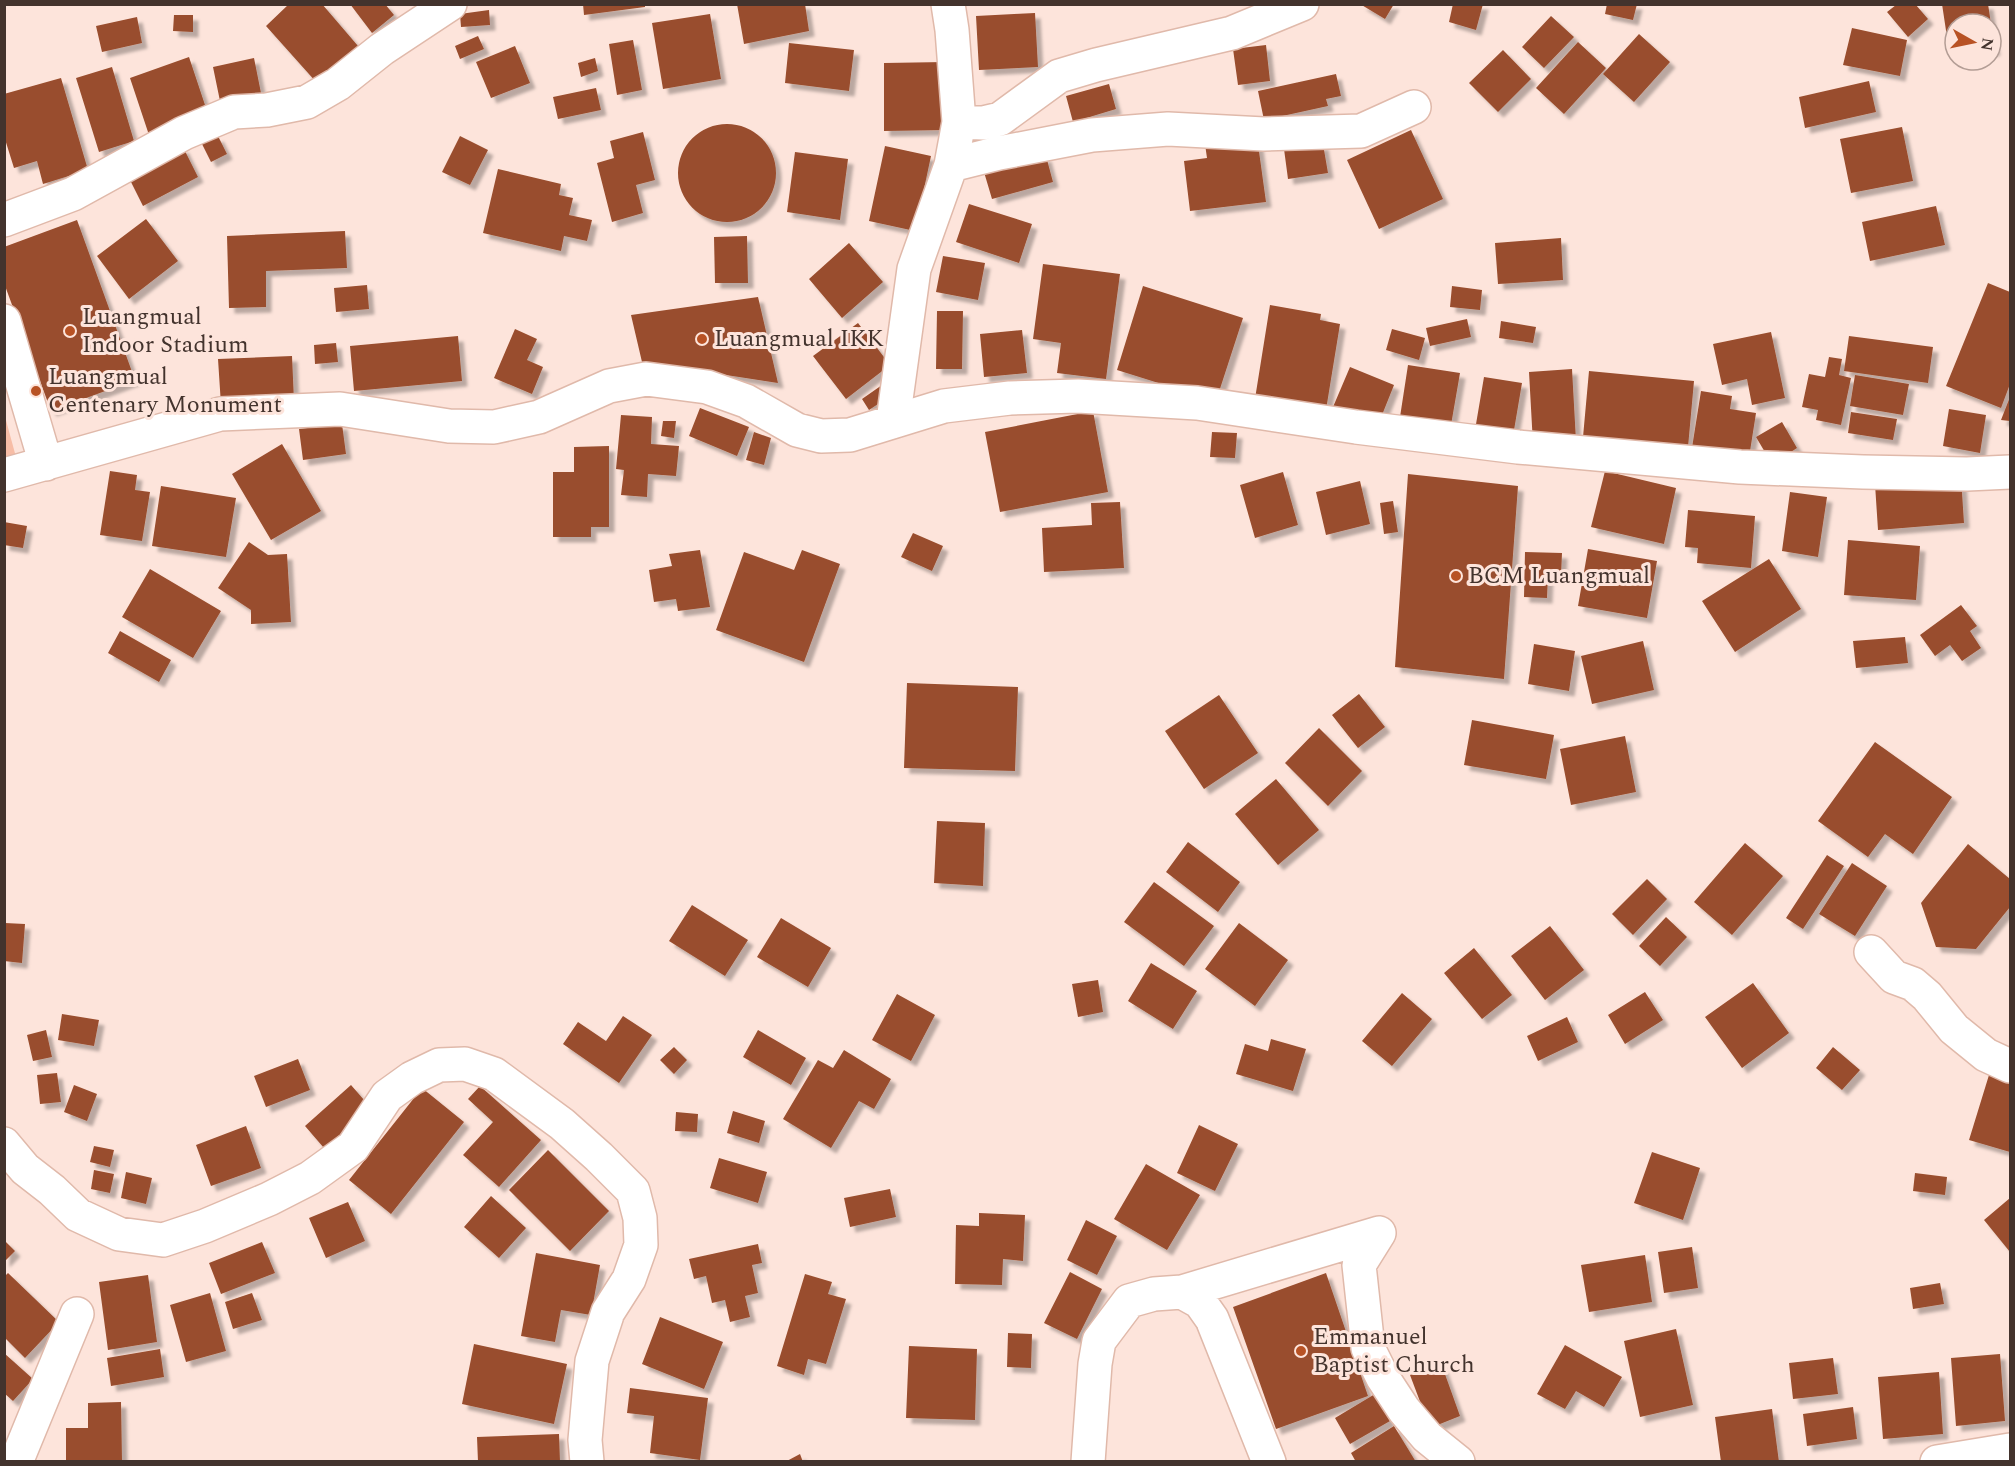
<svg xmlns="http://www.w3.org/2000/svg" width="2015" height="1466" viewBox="0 0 2015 1466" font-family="Spectral,serif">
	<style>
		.green { fill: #f7bda6 }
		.building { fill: #994d2d; filter: url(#shadow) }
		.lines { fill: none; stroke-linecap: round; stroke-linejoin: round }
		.minor-casing { stroke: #e0b9aa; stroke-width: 36 }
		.minor { stroke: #fff; stroke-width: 33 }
		.poi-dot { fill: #b85224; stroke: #fde4db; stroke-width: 2 }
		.labels { text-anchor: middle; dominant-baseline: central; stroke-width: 6; stroke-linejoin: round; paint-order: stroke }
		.poi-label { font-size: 24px; fill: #43332d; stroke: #fde4db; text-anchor: start }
	</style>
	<defs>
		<filter id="shadow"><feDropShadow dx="5.5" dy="5.5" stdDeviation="1.5" flood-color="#0004"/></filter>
	</defs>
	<rect width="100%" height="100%" fill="#fde4db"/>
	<!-- green -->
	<path class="green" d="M 4,413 L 16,457 L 4,460 Z"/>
	<!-- building -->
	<path class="building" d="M 289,4 L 322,4 L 358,46 L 317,83 L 266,26 Z
		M 350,4 L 385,4 L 394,15 L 372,33 Z
		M 583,4 L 645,4 L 645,7 L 584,15 Z
		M 737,4 L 805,4 L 809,31 L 744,44 Z
		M 1360,4 L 1394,4 L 1385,19 Z
		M 1453,4 L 1483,4 L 1476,30 L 1449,22 Z
		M 1607,4 L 1637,4 L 1633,20 L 1605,14 Z
		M 1942,4 L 1988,4 L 1991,24 L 1955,24 L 1955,57 L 1950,57 Z
		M 1896,5 L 1916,5 L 1928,19 L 1908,37 L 1887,12 Z
		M 489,10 L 490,25 L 461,27 L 460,14 Z
		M 1035,13 L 1038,67 L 979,70 L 976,16 Z
		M 710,14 L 721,79 L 663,89 L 652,23 Z
		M 174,15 L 193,15 L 193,32 L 173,31 Z
		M 1551,16 L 1574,37 L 1544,68 L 1522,47 Z
		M 137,17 L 142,43 L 102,52 L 96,26 Z
		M 1852,28 L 1907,40 L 1900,76 L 1843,65 Z
		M 1991,31 L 1995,50 L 1991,51 Z
		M 1639,34 L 1670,62 L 1634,102 L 1603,74 Z
		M 478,36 L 484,49 L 460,59 L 455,46 Z
		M 633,40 L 642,90 L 617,95 L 609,44 Z
		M 1578,42 L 1606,68 L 1564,114 L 1536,88 Z
		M 789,43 L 854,50 L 849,91 L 785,83 Z
		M 1266,45 L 1270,81 L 1238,85 L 1233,49 Z
		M 515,46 L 530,83 L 491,98 L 476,62 Z
		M 1503,50 L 1531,79 L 1498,112 L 1469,83 Z
		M 189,57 L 208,114 L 149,135 L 130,78 Z
		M 254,58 L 261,93 L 220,101 L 213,67 Z
		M 595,58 L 598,71 L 581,77 L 578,63 Z
		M 945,62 L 946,130 L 884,131 L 884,63 Z
		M 112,67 L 134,141 L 99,152 L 76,78 Z
		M 1336,74 L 1341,96 L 1326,99 L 1328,106 L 1264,120 L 1258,91 Z
		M 61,78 L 88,170 L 43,184 L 37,161 L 14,168 L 4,136 L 4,94 Z
		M 1869,81 L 1876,112 L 1805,128 L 1799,97 Z
		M 1109,84 L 1116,109 L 1073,122 L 1066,96 Z
		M 596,88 L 601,110 L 558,119 L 553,97 Z
		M678 173a49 49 0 1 1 98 0a49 49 0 1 1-98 0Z
		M 1902,127 L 1913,181 L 1851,193 L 1840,139 Z
		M 1411,130 L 1443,199 L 1379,229 L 1347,160 Z
		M 643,132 L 655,180 L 636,185 L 643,213 L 612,222 L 597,163 L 614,158 L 610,141 Z
		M 218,136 L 227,154 L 211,162 L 202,144 Z
		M 460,136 L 488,150 L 470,185 L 442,172 Z
		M 1257,137 L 1266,202 L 1190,211 L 1184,161 L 1207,158 L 1205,144 Z
		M 1323,144 L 1328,173 L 1288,179 L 1284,149 Z
		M 885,146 L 931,156 L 915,231 L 869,221 Z
		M 183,147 L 198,177 L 143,206 L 128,176 Z
		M 795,152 L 848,159 L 840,220 L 787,212 Z
		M 1046,156 L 1053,182 L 992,199 L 984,172 Z
		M 498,169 L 561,184 L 559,195 L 573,198 L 569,215 L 592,220 L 587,241 L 564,236 L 561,251 L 483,233 Z
		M 969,204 L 1032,224 L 1019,263 L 956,242 Z
		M 1936,206 L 1945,245 L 1870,261 L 1862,222 Z
		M 146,219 L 178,261 L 129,299 L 97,256 Z
		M 77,220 L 135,380 L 51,411 L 4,283 L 4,247 Z
		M 345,231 L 347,268 L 266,271 L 266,307 L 229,308 L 227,236 Z
		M 747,236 L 748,283 L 715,283 L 714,237 Z
		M 1561,238 L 1563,280 L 1498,284 L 1495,243 Z
		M 849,243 L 883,282 L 842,318 L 809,279 Z
		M 943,256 L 985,263 L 978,300 L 936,292 Z
		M 1043,264 L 1120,274 L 1106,379 L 1057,373 L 1061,343 L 1033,339 Z
		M 1988,283 L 2010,292 L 2010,384 L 2001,408 L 1946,386 Z
		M 367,285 L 369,309 L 336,312 L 334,288 Z
		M 1143,286 L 1243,318 L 1216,401 L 1117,370 Z
		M 1452,286 L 1482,290 L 1480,310 L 1450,307 Z
		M 758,297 L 778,383 L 642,362 L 631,315 Z
		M 1270,305 L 1321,314 L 1320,320 L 1340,324 L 1325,416 L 1254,405 Z
		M 937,311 L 963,311 L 962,369 L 936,369 Z
		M 1467,319 L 1471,337 L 1430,346 L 1426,328 Z
		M 1501,321 L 1536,327 L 1533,343 L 1499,338 Z
		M 858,323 L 890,365 L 846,399 L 813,356 Z
		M 515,329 L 537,339 L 527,360 L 543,367 L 532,394 L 494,378 Z
		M 1392,329 L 1425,338 L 1419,360 L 1386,350 Z
		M 1022,330 L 1027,373 L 984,377 L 980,334 Z
		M 1771,332 L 1785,398 L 1752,405 L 1747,379 L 1722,385 L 1713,344 Z
		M 458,336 L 462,381 L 354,391 L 350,346 Z
		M 1849,336 L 1933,347 L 1928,383 L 1844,371 Z
		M 336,343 L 338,362 L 315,364 L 314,345 Z
		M 292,356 L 294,401 L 221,405 L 218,359 Z
		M 1829,357 L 1842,359 L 1839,375 L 1851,378 L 1841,425 L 1816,420 L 1818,410 L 1802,407 L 1809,374 L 1825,377 Z
		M 1408,365 L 1460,373 L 1451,425 L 1400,417 Z
		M 1350,367 L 1394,385 L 1378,425 L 1333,407 Z
		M 1572,369 L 1576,441 L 1533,444 L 1529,372 Z
		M 1589,371 L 1694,381 L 1688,447 L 1583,437 Z
		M 1855,375 L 1909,384 L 1903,415 L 1850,406 Z
		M 1484,377 L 1522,383 L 1513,436 L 1475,430 Z
		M 882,385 L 890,396 L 869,410 L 862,399 Z
		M 1701,391 L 1732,396 L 1730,409 L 1756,413 L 1748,464 L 1691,454 Z
		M 2010,397 L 2010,421 L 2001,420 Z
		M 700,408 L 749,427 L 737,456 L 689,436 Z
		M 1949,409 L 1986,415 L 1980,453 L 1943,446 Z
		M 1093,411 L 1108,492 L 1000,512 L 985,432 Z
		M 1851,412 L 1897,419 L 1893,440 L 1848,433 Z
		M 621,415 L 652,417 L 651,444 L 679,446 L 676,476 L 648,474 L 647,497 L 621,495 L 624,470 L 616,469 Z
		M 663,421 L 676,421 L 674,438 L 661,436 Z
		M 1782,422 L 1797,448 L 1772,464 L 1756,437 Z
		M 342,424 L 346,454 L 303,460 L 299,429 Z
		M 754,432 L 771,438 L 764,465 L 746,460 Z
		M 1212,432 L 1237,433 L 1235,458 L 1210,457 Z
		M 282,444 L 321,511 L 271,540 L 232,474 Z
		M 609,446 L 609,527 L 591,527 L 591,537 L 553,537 L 553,472 L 574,472 L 574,447 Z
		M 110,471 L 137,475 L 135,490 L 150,492 L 142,541 L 100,535 Z
		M 1605,471 L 1676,488 L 1664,544 L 1591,527 Z
		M 1283,472 L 1298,525 L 1255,538 L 1240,485 Z
		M 1408,474 L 1518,486 L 1504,679 L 1395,667 Z
		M 1961,477 L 1964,523 L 1878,530 L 1875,484 Z
		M 1360,481 L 1370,524 L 1326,535 L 1316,492 Z
		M 161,486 L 236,498 L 226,557 L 152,546 Z
		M 1790,492 L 1827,497 L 1818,557 L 1782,551 Z
		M 1393,501 L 1398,532 L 1384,534 L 1380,503 Z
		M 1120,502 L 1124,568 L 1044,572 L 1042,528 L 1092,525 L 1091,503 Z
		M 1688,510 L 1755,516 L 1751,568 L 1697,563 L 1698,548 L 1685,547 Z
		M 4,522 L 27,526 L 23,548 L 4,545 Z
		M 913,533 L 943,546 L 932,571 L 901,557 Z
		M 1848,540 L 1920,546 L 1916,600 L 1844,595 Z
		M 249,542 L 268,555 L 287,554 L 291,622 L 251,624 L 251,610 L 218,588 Z
		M 1588,549 L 1657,561 L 1647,618 L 1578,606 Z
		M 700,550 L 710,607 L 678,611 L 676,599 L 654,602 L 649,570 L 672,566 L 669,554 Z
		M 802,550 L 840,564 L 804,662 L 716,630 L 744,552 L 794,570 Z
		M 1525,552 L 1562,553 L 1561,575 L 1548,574 L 1547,598 L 1524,597 Z
		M 1769,559 L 1801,609 L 1735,652 L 1702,601 Z
		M 150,569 L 221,611 L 193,658 L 122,617 Z
		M 1961,605 L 1977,626 L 1970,631 L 1981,648 L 1962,661 L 1950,645 L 1935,656 L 1920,635 Z
		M 120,631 L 171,660 L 159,682 L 108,653 Z
		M 1905,637 L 1908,663 L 1856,668 L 1853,641 Z
		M 1643,641 L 1654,690 L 1592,704 L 1581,656 Z
		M 1534,644 L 1575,651 L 1569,691 L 1528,684 Z
		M 907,683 L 1018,687 L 1015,771 L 904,768 Z
		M 1359,694 L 1385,727 L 1358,748 L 1332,715 Z
		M 1219,695 L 1258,753 L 1204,789 L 1165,731 Z
		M 1472,720 L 1554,735 L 1546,779 L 1464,765 Z
		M 1319,728 L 1362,771 L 1328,806 L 1285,763 Z
		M 1625,736 L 1636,792 L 1571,805 L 1560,749 Z
		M 1875,742 L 1952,797 L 1913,854 L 1885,834 L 1868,857 L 1818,821 Z
		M 1276,779 L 1319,830 L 1278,865 L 1235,814 Z
		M 937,821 L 985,823 L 983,886 L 934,883 Z
		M 1188,842 L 1240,882 L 1218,912 L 1166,872 Z
		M 1745,843 L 1783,876 L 1732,935 L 1694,902 Z
		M 1968,844 L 2010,879 L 2010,907 L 1976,949 L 1936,947 L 1921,903 Z
		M 1827,855 L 1844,866 L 1803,929 L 1786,918 Z
		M 1852,863 L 1887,886 L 1855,936 L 1819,914 Z
		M 1647,879 L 1667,899 L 1633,935 L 1612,914 Z
		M 1154,882 L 1214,926 L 1184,966 L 1124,922 Z
		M 692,905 L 748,940 L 725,976 L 669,941 Z
		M 1666,917 L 1687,937 L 1660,966 L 1639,946 Z
		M 781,918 L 831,948 L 808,987 L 757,957 Z
		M 5,923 L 25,924 L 22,963 L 4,961 Z
		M 1239,923 L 1288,960 L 1255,1006 L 1205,969 Z
		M 1550,926 L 1584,970 L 1545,1000 L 1511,956 Z
		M 1474,948 L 1512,995 L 1482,1019 L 1444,973 Z
		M 1151,963 L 1197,991 L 1173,1029 L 1128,1001 Z
		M 1098,980 L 1103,1012 L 1078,1017 L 1072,984 Z
		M 1753,983 L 1789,1033 L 1742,1068 L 1705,1017 Z
		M 1645,992 L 1663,1020 L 1625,1044 L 1608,1015 Z
		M 1402,993 L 1432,1019 L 1392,1066 L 1362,1041 Z
		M 897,994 L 935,1015 L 911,1061 L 872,1040 Z
		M 62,1014 L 99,1020 L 94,1046 L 58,1040 Z
		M 623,1016 L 652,1035 L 619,1083 L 563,1044 L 578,1022 L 606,1041 Z
		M 1567,1017 L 1578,1042 L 1538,1061 L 1527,1036 Z
		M 46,1030 L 52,1057 L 33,1061 L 27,1035 Z
		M 758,1030 L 806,1058 L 791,1085 L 743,1057 Z
		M 1271,1039 L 1306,1049 L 1293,1091 L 1236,1074 L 1245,1044 L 1268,1051 Z
		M 674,1047 L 687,1060 L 674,1074 L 660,1060 Z
		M 1833,1047 L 1860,1070 L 1842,1090 L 1816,1068 Z
		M 844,1050 L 891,1079 L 874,1109 L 859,1101 L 831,1148 L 783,1119 L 818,1060 L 833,1068 Z
		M 298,1059 L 310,1090 L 266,1107 L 254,1076 Z
		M 57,1073 L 61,1102 L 40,1104 L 37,1075 Z
		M 1989,1075 L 2010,1082 L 2010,1152 L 1969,1140 Z
		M 74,1085 L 97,1094 L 87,1121 L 64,1112 Z
		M 351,1085 L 371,1108 L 324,1148 L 305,1126 Z
		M 480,1086 L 541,1140 L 499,1187 L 463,1155 L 493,1122 L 468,1099 Z
		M 422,1088 L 464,1122 L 391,1214 L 349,1180 Z
		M 733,1111 L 765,1121 L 759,1143 L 727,1133 Z
		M 676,1112 L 698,1114 L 697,1132 L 675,1131 Z
		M 1199,1125 L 1238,1144 L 1215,1191 L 1177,1173 Z
		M 246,1126 L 261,1168 L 211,1186 L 196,1145 Z
		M 94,1146 L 114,1150 L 110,1167 L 90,1162 Z
		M 548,1150 L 609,1211 L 570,1251 L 509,1190 Z
		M 1652,1152 L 1700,1168 L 1683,1220 L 1634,1203 Z
		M 719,1158 L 767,1172 L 758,1203 L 710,1188 Z
		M 1146,1164 L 1200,1195 L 1167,1250 L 1114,1219 Z
		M 94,1170 L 114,1174 L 110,1193 L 91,1189 Z
		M 126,1172 L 152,1178 L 146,1204 L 121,1198 Z
		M 1915,1173 L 1947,1177 L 1945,1195 L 1913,1191 Z
		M 890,1189 L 896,1217 L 850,1227 L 844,1198 Z
		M 491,1196 L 526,1228 L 499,1258 L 464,1227 Z
		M 2010,1198 L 2010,1252 L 1984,1220 Z
		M 348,1202 L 365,1241 L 326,1258 L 309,1218 Z
		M 979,1213 L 1025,1215 L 1023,1261 L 1003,1259 L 1002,1285 L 955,1284 L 956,1225 L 979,1226 Z
		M 1086,1220 L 1117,1236 L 1097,1275 L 1067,1260 Z
		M 4,1240 L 15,1251 L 4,1262 Z
		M 262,1242 L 275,1273 L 221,1294 L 209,1263 Z
		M 758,1244 L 762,1263 L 752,1265 L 758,1293 L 745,1296 L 750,1317 L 730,1322 L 725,1300 L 712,1303 L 706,1276 L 694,1279 L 689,1259 Z
		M 1692,1247 L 1698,1288 L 1664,1293 L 1658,1252 Z
		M 536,1253 L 600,1265 L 591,1315 L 561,1310 L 555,1342 L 521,1336 Z
		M 1645,1255 L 1652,1302 L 1589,1312 L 1581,1265 Z
		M 1070,1272 L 1102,1289 L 1077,1339 L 1044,1323 Z
		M 8,1273 L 59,1322 L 25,1358 L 4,1337 L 4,1277 Z
		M 1326,1273 L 1368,1396 L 1276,1429 L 1233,1307 Z
		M 805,1274 L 832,1282 L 828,1294 L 846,1299 L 826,1364 L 808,1359 L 804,1375 L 777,1366 Z
		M 148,1275 L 157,1342 L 108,1350 L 99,1282 Z
		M 1940,1283 L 1944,1304 L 1913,1309 L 1910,1288 Z
		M 210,1293 L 226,1351 L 186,1362 L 170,1305 Z
		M 252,1293 L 262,1320 L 233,1329 L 225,1302 Z
		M 660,1317 L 723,1342 L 704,1389 L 642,1364 Z
		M 1676,1329 L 1693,1405 L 1640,1417 L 1624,1341 Z
		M 1008,1333 L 1032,1334 L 1031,1368 L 1007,1367 Z
		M 474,1344 L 567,1364 L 554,1424 L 462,1404 Z
		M 1565,1345 L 1622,1377 L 1604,1407 L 1576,1391 L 1565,1409 L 1537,1394 Z
		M 909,1346 L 977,1349 L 975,1420 L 906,1418 Z
		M 160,1349 L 164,1377 L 111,1386 L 107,1358 Z
		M 4,1353 L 33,1379 L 13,1401 L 4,1393 Z
		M 2000,1354 L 2005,1421 L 1956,1426 L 1951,1358 Z
		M 1833,1358 L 1838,1394 L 1793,1399 L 1789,1363 Z
		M 1441,1363 L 1460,1416 L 1430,1428 L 1410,1375 Z
		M 1939,1372 L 1943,1434 L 1883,1439 L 1878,1377 Z
		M 630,1388 L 708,1398 L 700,1460 L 650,1453 L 654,1416 L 627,1413 Z
		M 1375,1394 L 1390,1421 L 1350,1444 L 1335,1418 Z
		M 121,1402 L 122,1461 L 66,1462 L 66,1428 L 88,1428 L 88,1403 Z
		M 1853,1407 L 1857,1439 L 1807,1446 L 1803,1414 Z
		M 1772,1409 L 1779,1462 L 1721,1462 L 1715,1417 Z
		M 1394,1426 L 1416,1462 L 1356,1462 L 1351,1453 Z
		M 559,1434 L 560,1462 L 478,1462 L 477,1437 Z
		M 800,1454 L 803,1462 L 785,1462 Z"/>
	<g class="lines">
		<!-- minor casing -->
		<g class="minor-casing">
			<path id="minor" d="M 959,122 L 983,123 L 1000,119 L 1059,76 L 1096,65 L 1232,33 L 1302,4
				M 951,165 L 999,153 L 1092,135 L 1168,129 L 1264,134 L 1361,131 L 1414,107
				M 4,220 L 73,194 L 184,133 L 234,112 L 267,110 L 307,102 L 338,84 L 382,49 L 450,4
				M 4,321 L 46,464
				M 893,421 L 914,269 L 951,165 L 959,122 L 952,30 L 948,4
				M 4,475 L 220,414 L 340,409 L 449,426 L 494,427 L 539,417 L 609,386 L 646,379 L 707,387 L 746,401 L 797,430 L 821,436 L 850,435 L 944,406 L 1010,398 L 1078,396 L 1197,403 L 1356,427 L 1518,447 L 1740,467 L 1863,472 L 1967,474 L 2010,472
				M 1871,952 L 1894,977 L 1913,984 L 1927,996 L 1954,1029 L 1986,1055 L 2010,1066
				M 4,1144 L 25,1169 L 52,1190 L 78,1215 L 119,1234 L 163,1240 L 205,1226 L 269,1199 L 310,1178 L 353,1147 L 387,1096 L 412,1078 L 439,1065 L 465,1064 L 494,1074 L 562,1124 L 599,1157 L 633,1191 L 640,1218 L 641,1245 L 629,1279 L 608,1312 L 592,1361 L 585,1440 L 587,1462
				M 1379,1233 L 1359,1265 L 1368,1348 L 1383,1378 L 1404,1410 L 1427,1437 L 1458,1462
				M 1182,1292 L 1379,1233
				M 14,1462 L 19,1455 L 77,1314
				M 1088,1462 L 1095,1364 L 1099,1341 L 1129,1301 L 1154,1294 L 1182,1292 L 1200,1302 L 1212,1319 L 1269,1462
				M 1937,1462 L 2010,1450"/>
		</g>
		<!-- minor -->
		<use href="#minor" class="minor"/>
	</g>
	<!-- markers -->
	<g class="poi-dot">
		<circle cx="70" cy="331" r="6"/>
		<circle cx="702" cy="339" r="6"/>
		<circle cx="36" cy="391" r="6"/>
		<circle cx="1456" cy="576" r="6"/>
		<circle cx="1301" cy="1351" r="6"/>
	</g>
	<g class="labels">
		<!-- poi labels -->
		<g class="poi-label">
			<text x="82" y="317">Luangmual<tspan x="82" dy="28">Indoor Stadium</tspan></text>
			<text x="714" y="339">Luangmual IKK</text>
			<text x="48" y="377">Luangmual<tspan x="48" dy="28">Centenary Monument</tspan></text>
			<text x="1468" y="576">BCM Luangmual</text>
			<text x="1313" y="1337">Emmanuel<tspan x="1313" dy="28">Baptist Church</tspan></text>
		</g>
	</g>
	<!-- border -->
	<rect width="2015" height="1466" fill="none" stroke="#43332d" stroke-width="12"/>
	<!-- north arrow -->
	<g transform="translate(1973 42) rotate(99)"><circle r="28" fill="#fde4db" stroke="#b39d95" stroke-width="1.5"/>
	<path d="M0-4.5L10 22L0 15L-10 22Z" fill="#b85224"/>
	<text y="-9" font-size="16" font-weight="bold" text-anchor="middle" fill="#43332d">N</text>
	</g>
</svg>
